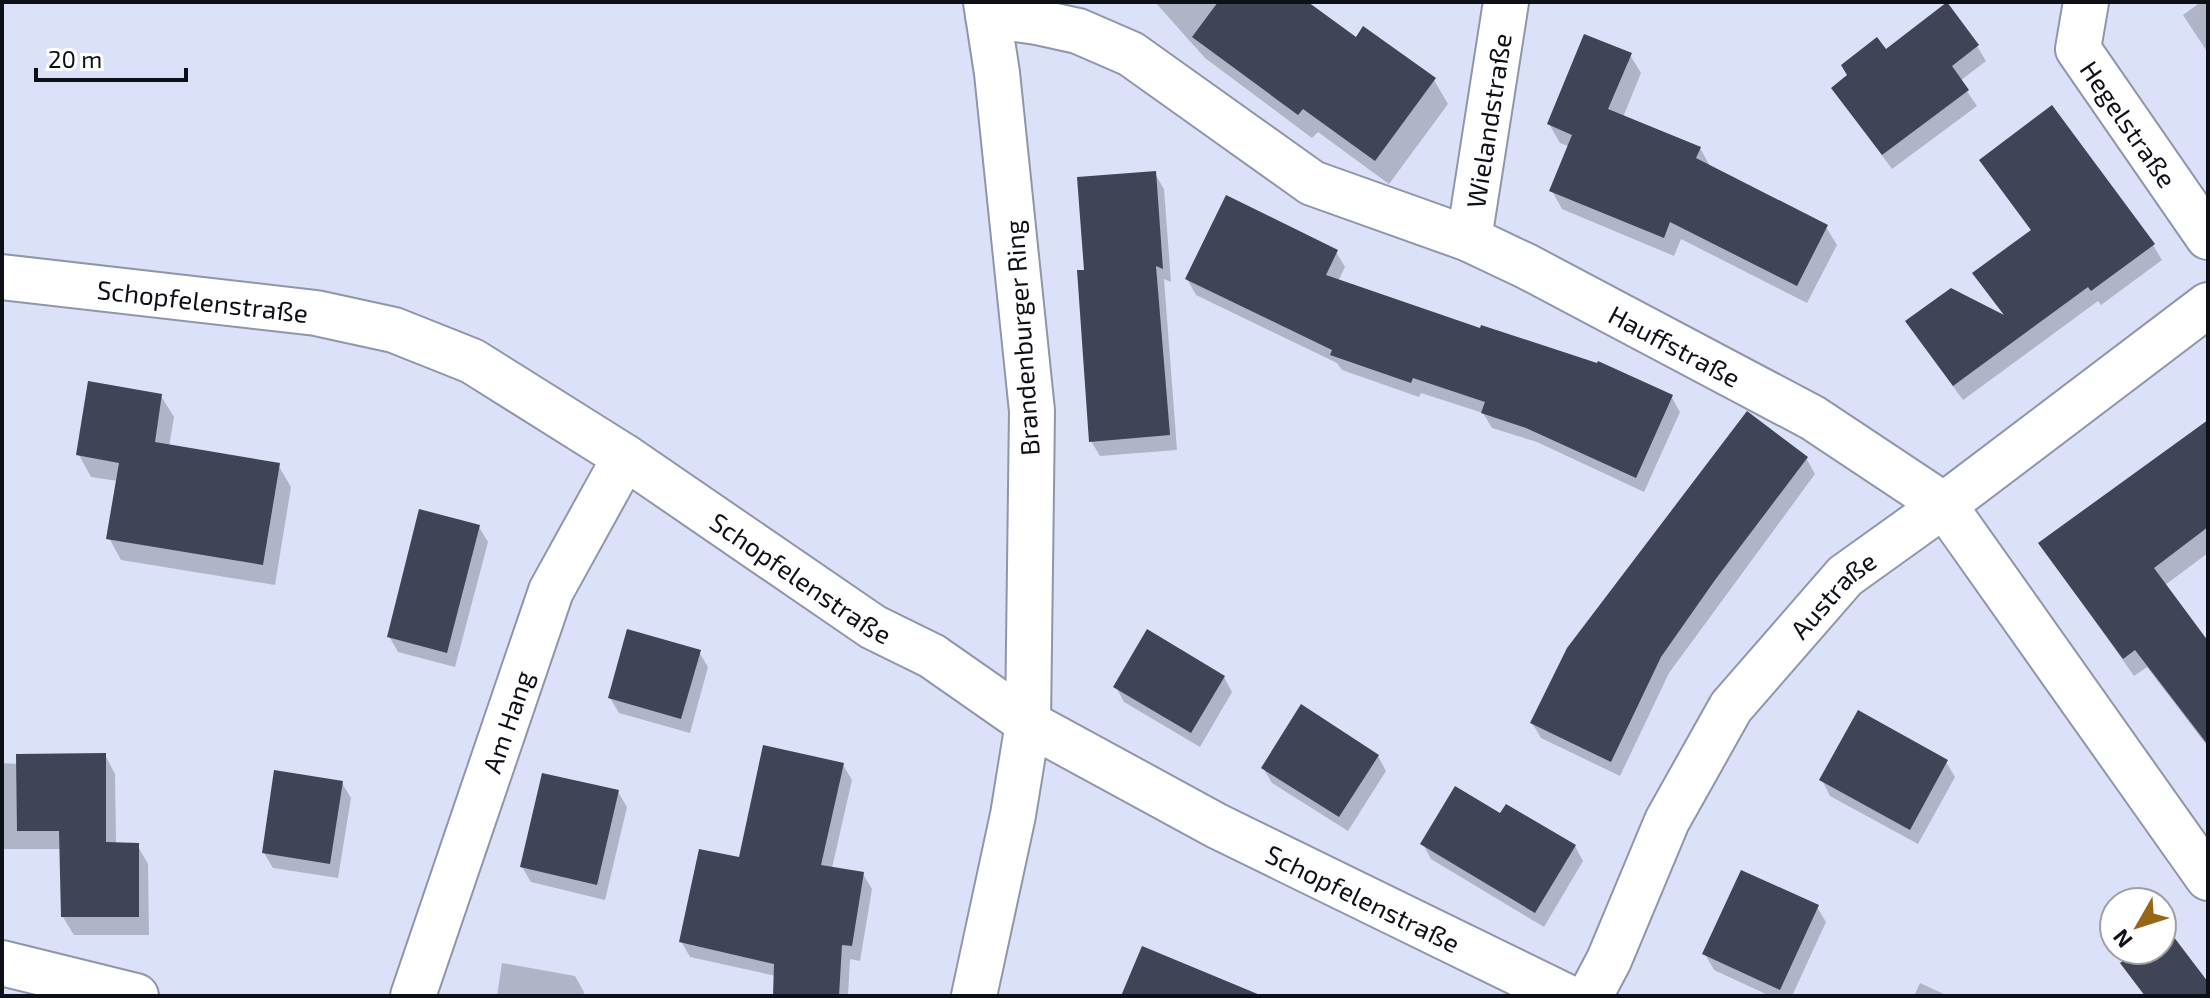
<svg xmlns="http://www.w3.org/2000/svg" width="2210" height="998" viewBox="0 0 2210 998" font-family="'Exo 2',sans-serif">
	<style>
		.shadow { fill: #0003 }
		.building { fill: #3f4457 }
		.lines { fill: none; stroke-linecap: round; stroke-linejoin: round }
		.minor-casing { stroke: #8f95aa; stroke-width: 48 }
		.minor { stroke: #fff; stroke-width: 44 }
		.labels { text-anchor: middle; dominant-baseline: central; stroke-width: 8; stroke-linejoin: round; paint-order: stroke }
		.street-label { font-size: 26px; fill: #0e1018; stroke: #fff }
	</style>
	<rect width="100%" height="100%" fill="#dbe1f8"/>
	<!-- shadow -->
	<path class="shadow" d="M 1155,2 L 1304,2 L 1356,40 L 1434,80 L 1448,104 L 1389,184 L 1318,132 L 1312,138 L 1205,58 Z
		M 2201,2 L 2208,2 L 2208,53 L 2183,15 Z
		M 1977,46 L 1986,61 L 1960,81 L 1977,106 L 1892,169 L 1833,88 L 1885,52 Z
		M 1630,55 L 1641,73 L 1623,117 L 1700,148 L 1711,168 L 1826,227 L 1837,245 L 1807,303 L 1681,239 L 1674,256 L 1562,209 L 1552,191 L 1570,147 L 1560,143 L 1549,124 Z
		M 1981,160 L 2153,245 L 2162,260 L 2101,305 L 2098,301 L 1963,400 L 1917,337 L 2006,318 L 1975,273 L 2032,232 Z
		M 1155,174 L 1164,189 L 1171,282 L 1164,279 L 1177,450 L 1100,456 L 1091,441 L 1086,272 Z
		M 1336,252 L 1345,267 L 1338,281 L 1671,396 L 1680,412 L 1644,492 L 1537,442 L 1492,428 L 1483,413 L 1421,393 L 1419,397 L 1342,370 L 1337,363 L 1196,295 L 1187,279 Z
		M 161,396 L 174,417 L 169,447 L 278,465 L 291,487 L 275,585 L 121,560 L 109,538 L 118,481 L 91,477 L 79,455 Z
		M 2208,420 L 2208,553 L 2165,585 L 2208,644 L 2208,747 L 2147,667 L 2134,676 L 2041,544 Z
		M 1806,458 L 1815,474 L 1669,673 L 1620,776 L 1541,738 L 1532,723 Z
		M 479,527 L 488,542 L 455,667 L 398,652 L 389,636 Z
		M 699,652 L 708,667 L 690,733 L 619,713 L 610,698 Z
		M 1224,677 L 1232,692 L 1200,747 L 1124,702 L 1116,687 Z
		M 105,755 L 115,774 L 116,844 L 137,845 L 148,864 L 149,935 L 74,935 L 63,917 L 62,849 L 2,849 L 2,763 L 18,764 Z
		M 1378,756 L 1386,771 L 1348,831 L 1272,783 L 1263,768 Z
		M 1946,762 L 1955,777 L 1918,844 L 1830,796 L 1822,780 Z
		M 843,765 L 852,780 L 832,868 L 863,874 L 872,889 L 860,961 L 850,959 L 848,996 L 775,996 L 776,976 L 690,957 L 681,941 L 740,859 Z
		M 342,783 L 351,798 L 338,878 L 273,868 L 264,853 Z
		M 618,792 L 627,807 L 605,900 L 531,882 L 522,867 Z
		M 1501,816 L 1575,846 L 1583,861 L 1544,927 L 1431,859 L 1423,844 Z
		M 1817,907 L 1826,922 L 1792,996 L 1770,996 L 1714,970 L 1705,954 Z
		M 502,963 L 575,976 L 584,992 L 583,996 L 497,996 Z
		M 1920,983 L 1948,996 L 1914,996 Z"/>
	<!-- building -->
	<path class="building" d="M 1218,2 L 1308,2 L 1356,37 L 1363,26 L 1436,78 L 1375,161 L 1303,109 L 1298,115 L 1192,37 Z
		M 1947,2 L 1979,45 L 1952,66 L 1969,90 L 1882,155 L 1831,88 L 1847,75 L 1841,65 L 1877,37 L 1886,49 Z
		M 1584,34 L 1632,53 L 1608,109 L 1701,147 L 1696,158 L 1828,225 L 1797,286 L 1670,222 L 1664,238 L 1549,191 L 1572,135 L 1547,124 Z
		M 2052,105 L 2155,244 L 2091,291 L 2088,287 L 1953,386 L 1905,321 L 1951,288 L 2004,315 L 1972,273 L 2031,230 L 1979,160 Z
		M 1156,171 L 1163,269 L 1156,266 L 1170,435 L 1089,442 L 1077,270 L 1084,270 L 1077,177 Z
		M 1226,195 L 1338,250 L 1326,275 L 1480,328 L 1481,325 L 1597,363 L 1598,361 L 1673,395 L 1636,478 L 1526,428 L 1481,413 L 1485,402 L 1413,378 L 1411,383 L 1330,355 L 1332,350 L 1185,279 Z
		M 88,381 L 162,394 L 155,442 L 280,463 L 263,565 L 106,539 L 119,463 L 76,455 Z
		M 1747,411 L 1808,457 L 1715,580 L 1661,657 L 1611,762 L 1530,723 L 1567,648 Z
		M 2208,420 L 2208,527 L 2154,568 L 2208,641 L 2208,745 L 2135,650 L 2123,659 L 2038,543 Z
		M 419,509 L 480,525 L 447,653 L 387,637 Z
		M 627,629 L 701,650 L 681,719 L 608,698 Z
		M 1147,629 L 1225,676 L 1191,733 L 1113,687 Z
		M 1301,704 L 1379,755 L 1339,817 L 1261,768 Z
		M 1858,710 L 1948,760 L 1910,830 L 1819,780 Z
		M 763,745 L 844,763 L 821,865 L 864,872 L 852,946 L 842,945 L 839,996 L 773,996 L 774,964 L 679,942 L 699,849 L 739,857 Z
		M 106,753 L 106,842 L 139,843 L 139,917 L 61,917 L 59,831 L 17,831 L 16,754 Z
		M 274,770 L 343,781 L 330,864 L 262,853 Z
		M 542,773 L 619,790 L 597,885 L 520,867 Z
		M 1455,786 L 1500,813 L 1506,804 L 1576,845 L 1535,913 L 1420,844 Z
		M 1741,870 L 1819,905 L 1780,990 L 1702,954 Z
		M 2167,928 L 2208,982 L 2208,996 L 2145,996 L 2120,963 L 2138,950 L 2162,950 L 2162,932 Z
		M 1142,946 L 1260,995 L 1259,996 L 1121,996 Z"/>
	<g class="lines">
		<!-- minor casing -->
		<g class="minor-casing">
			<g id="minor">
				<path id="s1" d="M 2086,2 L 2078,49 L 2208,237"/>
				<path id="s2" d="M 988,15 L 1037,22 L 1078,31 L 1131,54 L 1312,183 L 1469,239 L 1526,266 L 1813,418 L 1944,505 L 2208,878"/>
				<path id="s3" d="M 1469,239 L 1506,2"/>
				<path id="s4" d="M 2,277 L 316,313 L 394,330 L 472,361 L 625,457 L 873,627 L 932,656 L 1028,723 L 1217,826 L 1565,996"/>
				<path d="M 2,963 L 136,996"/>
				<path id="s5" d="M 413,996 L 551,591 L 625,457"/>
				<path d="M 974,996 L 1013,815 L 1028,723 L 1032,411 L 997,73 L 986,2"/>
				<path id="s6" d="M 1590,996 L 1609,960 L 1667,821 L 1731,707 L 1845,576 L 1944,505 L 2208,305"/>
			</g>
		</g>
		<!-- minor -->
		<use href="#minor" class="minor"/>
	</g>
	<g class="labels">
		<!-- street labels -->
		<g class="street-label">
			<text stroke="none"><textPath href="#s3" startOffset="120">Wielandstraße</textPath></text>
			<text stroke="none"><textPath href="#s1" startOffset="138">Hegelstraße</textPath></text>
			<text stroke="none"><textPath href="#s4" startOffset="202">Schopfelenstraße</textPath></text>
			<text transform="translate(1021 338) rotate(-94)">Brandenburger Ring</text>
			<text stroke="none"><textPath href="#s2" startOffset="770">Hauffstraße</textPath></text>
			<text stroke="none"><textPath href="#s4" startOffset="874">Schopfelenstraße</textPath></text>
			<text stroke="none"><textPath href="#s6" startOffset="474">Austraße</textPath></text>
			<text stroke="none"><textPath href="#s5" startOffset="290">Am Hang</textPath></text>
			<text stroke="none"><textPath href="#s4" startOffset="1522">Schopfelenstraße</textPath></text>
		</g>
	</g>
	<!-- border -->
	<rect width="2210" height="998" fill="none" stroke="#0e1018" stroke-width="8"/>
	<!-- north arrow -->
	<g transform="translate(2138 926) rotate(231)"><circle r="38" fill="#ffffff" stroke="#9f9fa3" stroke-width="2"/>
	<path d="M0-6L14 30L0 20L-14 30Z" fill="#976718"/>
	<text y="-12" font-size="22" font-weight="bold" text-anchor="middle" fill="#0e1018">N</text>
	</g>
	<!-- scale -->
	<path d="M36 68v12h150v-12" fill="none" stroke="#0e1018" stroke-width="4"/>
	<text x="48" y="68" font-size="24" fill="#0e1018" stroke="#ffffff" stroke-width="6" paint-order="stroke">20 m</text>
</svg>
